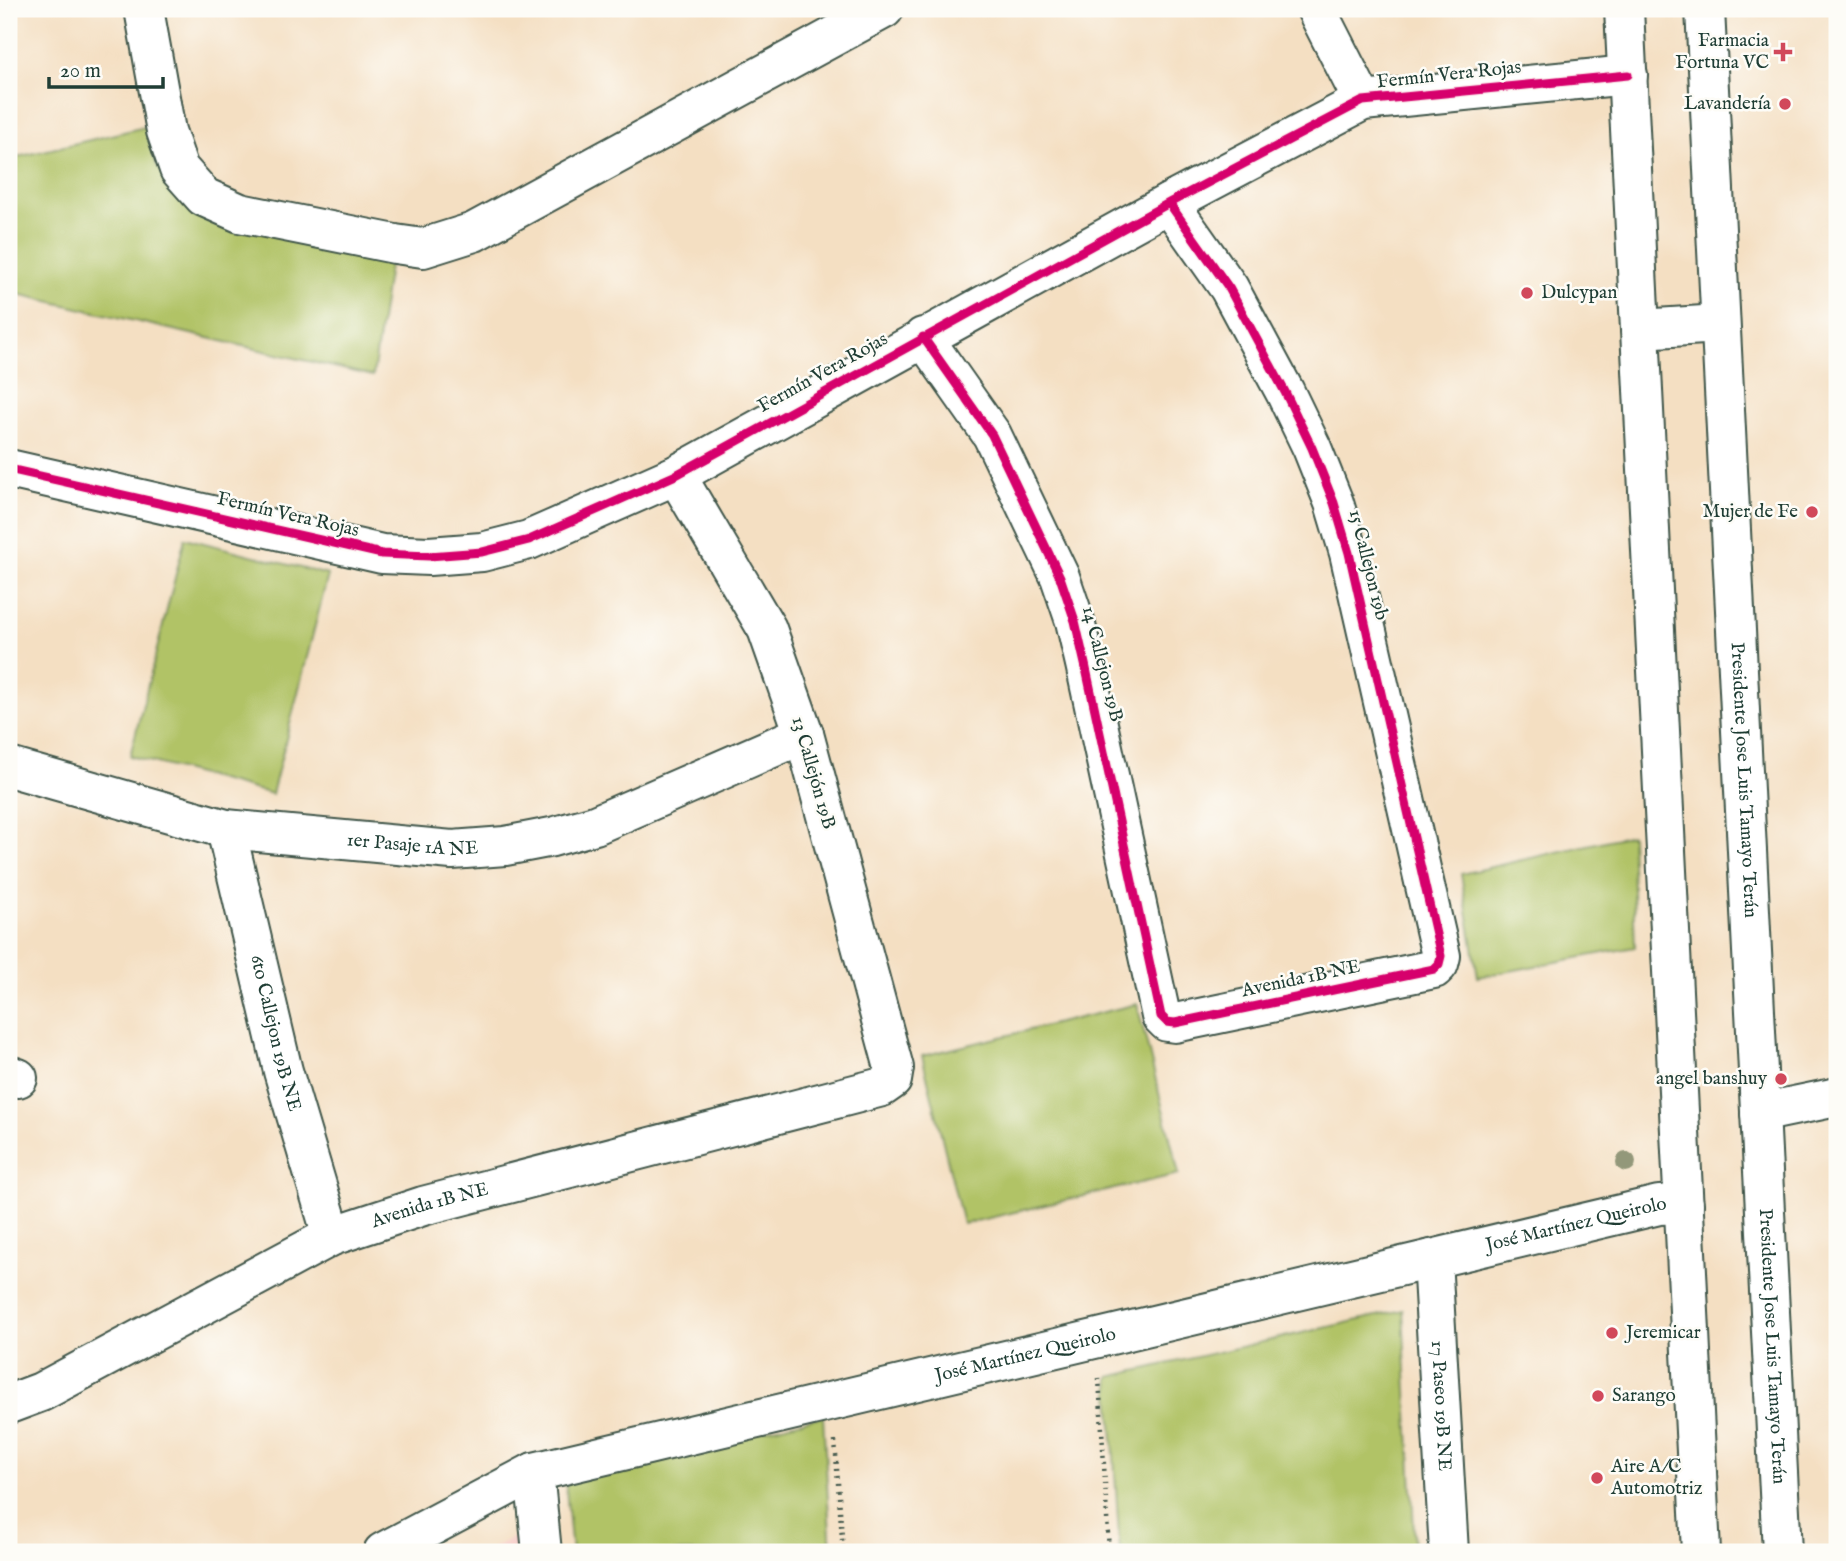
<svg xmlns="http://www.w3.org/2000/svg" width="1846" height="1561" viewBox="0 0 1846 1561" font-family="'IM FELL English',serif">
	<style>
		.built { fill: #f7d0ca }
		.green { fill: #b1c366; stroke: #68804d; stroke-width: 2 }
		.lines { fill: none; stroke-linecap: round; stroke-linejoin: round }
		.minor-casing { stroke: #3f5549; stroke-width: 42 }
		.major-casing { stroke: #3f5549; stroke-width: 42 }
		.path { stroke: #3f5549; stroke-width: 4.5; stroke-dasharray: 2 5; stroke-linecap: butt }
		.minor { stroke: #fff; stroke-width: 38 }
		.major { stroke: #fff; stroke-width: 38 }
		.cycleway-casing { stroke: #fdfcf7; stroke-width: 13 }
		.cycleway { stroke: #d6006c; stroke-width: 9 }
		.tree { fill: #93987a }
		.poi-dot { fill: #d1495b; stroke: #fdfcf7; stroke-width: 2.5 }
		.labels { text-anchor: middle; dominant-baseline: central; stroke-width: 5; stroke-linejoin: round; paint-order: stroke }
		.poi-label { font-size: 19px; fill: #1f3d34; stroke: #fdfcf7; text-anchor: end }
		.street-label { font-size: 19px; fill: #1f3d34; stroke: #fdfcf7 }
	</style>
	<rect width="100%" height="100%" fill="#fdfcf7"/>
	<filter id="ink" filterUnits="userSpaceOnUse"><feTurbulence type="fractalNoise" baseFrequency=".0143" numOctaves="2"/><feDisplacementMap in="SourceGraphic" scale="14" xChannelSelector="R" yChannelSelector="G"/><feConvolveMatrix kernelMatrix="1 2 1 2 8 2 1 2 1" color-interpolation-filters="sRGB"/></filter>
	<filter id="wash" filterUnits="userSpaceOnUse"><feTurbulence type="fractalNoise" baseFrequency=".00686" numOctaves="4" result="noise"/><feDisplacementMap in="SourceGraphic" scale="28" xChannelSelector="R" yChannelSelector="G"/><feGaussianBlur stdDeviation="1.57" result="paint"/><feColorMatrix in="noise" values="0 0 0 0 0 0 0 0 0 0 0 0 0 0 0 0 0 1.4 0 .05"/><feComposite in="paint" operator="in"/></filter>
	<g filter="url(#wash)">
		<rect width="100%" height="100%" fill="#f4dfc2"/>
		<!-- built -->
		<path class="built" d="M 521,1533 L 523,1552 L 485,1552 Z"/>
		<!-- green -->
		<path class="green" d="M 145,127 L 157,166 L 178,189 L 391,252 L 373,376 L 9,292 L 9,159 Z
			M 185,538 L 328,575 L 272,794 L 130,756 Z
			M 1631,835 L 1635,947 L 1478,977 L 1461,874 Z
			M 1137,1004 L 1179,1174 L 963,1224 L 922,1056 Z
			M 1403,1310 L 1415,1552 L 1120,1552 L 1109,1377 Z
			M 823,1416 L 831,1552 L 572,1552 L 565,1479 Z"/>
	</g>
	<g filter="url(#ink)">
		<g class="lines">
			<!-- minor casing -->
			<g class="minor-casing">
				<g id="minor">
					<path d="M 144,9 L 166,131 L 179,169 L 204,197 L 240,213 L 395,244 L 423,248 L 474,232 L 884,9"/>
					<path d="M 1316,9 L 1363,101"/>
					<path d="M 923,337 L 992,435 L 1060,577 L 1075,621 L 1085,664 L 1161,1016 L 1167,1022 L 1175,1023 L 1434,969 L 1439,964 L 1441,956 L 1349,553 L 1334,503 L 1312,448 L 1285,392 L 1229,288 L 1169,203"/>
					<path d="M 9,469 L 382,554 L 429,556 L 482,552 L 529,540 L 676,475 L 1169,203 L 1363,101 L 1628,75"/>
					<path id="s1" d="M 9,767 L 226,829 L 452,850 L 505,846 L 552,837 L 595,825 L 804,734"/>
					<path id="s2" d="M 226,829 L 283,1071 L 332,1236"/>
					<path d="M 9,1075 L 18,1078"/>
					<path d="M 1760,1113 L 1837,1097"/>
					<path id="s3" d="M 1432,1259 L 1449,1552"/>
					<path id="s4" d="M 9,1404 L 41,1392 L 332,1236 L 423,1206 L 882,1087 L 892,1080 L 894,1068 L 804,734 L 767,629 L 676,475"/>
					<path d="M 534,1472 L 542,1552"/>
					<path id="s5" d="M 383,1552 L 534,1472 L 1659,1205 L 1684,1204"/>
				</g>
			</g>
			<!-- major casing -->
			<g class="major-casing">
				<g id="major">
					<path d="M 1624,9 L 1701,1552"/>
					<path id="s6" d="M 1705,9 L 1782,1552"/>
					<path d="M 1640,329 L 1720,324"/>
				</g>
			</g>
			<!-- path -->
			<path class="path" d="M 1099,1378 L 1109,1552
				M 835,1441 L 843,1552"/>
			<!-- minor -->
			<use href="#minor" class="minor"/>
			<!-- major -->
			<use href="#major" class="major"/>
			<!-- cycleway casing -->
			<g class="cycleway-casing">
				<path id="cycleway" d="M 923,337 L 992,435 L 1060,577 L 1075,621 L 1085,664 L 1161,1016 L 1167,1022 L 1175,1023 L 1434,969 L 1439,964 L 1441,956 L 1349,553 L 1334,503 L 1312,448 L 1285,392 L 1229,288 L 1169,203
					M 9,469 L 382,554 L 429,556 L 482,552 L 529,540 L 676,475 L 1169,203 L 1363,101 L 1628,75"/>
			</g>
			<!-- cycleway -->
			<use href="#cycleway" class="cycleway"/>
		</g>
		<!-- trees -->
		<circle class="tree" cx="1626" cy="1162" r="10"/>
	</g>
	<!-- markers -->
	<g class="poi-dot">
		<path d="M1779.5 41.5h7v7h7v7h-7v7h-7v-7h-7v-7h7z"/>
		<circle cx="1785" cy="104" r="7"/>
		<circle cx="1527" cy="293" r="7"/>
		<circle cx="1812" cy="512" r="7"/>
		<circle cx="1781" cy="1079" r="7"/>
		<circle cx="1612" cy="1333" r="7"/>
		<circle cx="1598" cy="1396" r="7"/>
		<circle cx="1597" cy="1478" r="7"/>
	</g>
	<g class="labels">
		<!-- poi labels -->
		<g class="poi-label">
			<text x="1769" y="41">Farmacia<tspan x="1769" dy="22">Fortuna VC</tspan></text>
			<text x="1771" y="104">Lavandería</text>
			<text x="1541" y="293" text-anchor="start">Dulcypan</text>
			<text x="1798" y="512">Mujer de Fe</text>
			<text x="1767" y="1079">angel banshuy</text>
			<text x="1626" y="1333" text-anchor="start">Jeremicar</text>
			<text x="1612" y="1396" text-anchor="start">Sarango</text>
			<text x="1611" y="1467" text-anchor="start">Aire A/C<tspan x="1611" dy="22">Automotriz</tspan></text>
		</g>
		<!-- street labels -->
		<g class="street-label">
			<text transform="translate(1449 75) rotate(-6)">Fermín Vera Rojas</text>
			<text transform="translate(823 373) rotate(-29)">Fermín Vera Rojas</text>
			<text transform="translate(288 515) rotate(13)">Fermín Vera Rojas</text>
			<text transform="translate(1368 565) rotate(76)">15 Callejon 19b</text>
			<text transform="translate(1102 664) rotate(76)">14 Callejon 19B</text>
			<text transform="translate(813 773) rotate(74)">13 Callejón 19B</text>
			<text stroke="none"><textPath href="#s6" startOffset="772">Presidente Jose Luis Tamayo Terán</textPath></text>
			<text stroke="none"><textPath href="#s1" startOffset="413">1er Pasaje 1A NE</textPath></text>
			<text transform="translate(1301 979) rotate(-12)">Avenida 1B NE</text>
			<text stroke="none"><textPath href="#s2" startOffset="210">6to Callejon 19B NE</textPath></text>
			<text stroke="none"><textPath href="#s4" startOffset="467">Avenida 1B NE</textPath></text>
			<text stroke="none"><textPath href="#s5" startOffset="1242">José Martínez Queirolo</textPath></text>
			<text stroke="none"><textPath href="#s6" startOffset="1339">Presidente Jose Luis Tamayo Terán</textPath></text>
			<text stroke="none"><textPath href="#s5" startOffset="676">José Martínez Queirolo</textPath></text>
			<text stroke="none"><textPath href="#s3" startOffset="147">17 Paseo 19B NE</textPath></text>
		</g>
	</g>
	<!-- margin -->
	<rect width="1846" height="1561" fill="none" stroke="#fdfcf7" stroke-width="35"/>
	<!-- scale -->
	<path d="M49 77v10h114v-10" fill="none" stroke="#1f3d34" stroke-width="3.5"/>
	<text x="60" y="77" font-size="21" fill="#1f3d34" stroke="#fdfcf7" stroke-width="5" paint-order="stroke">20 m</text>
</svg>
